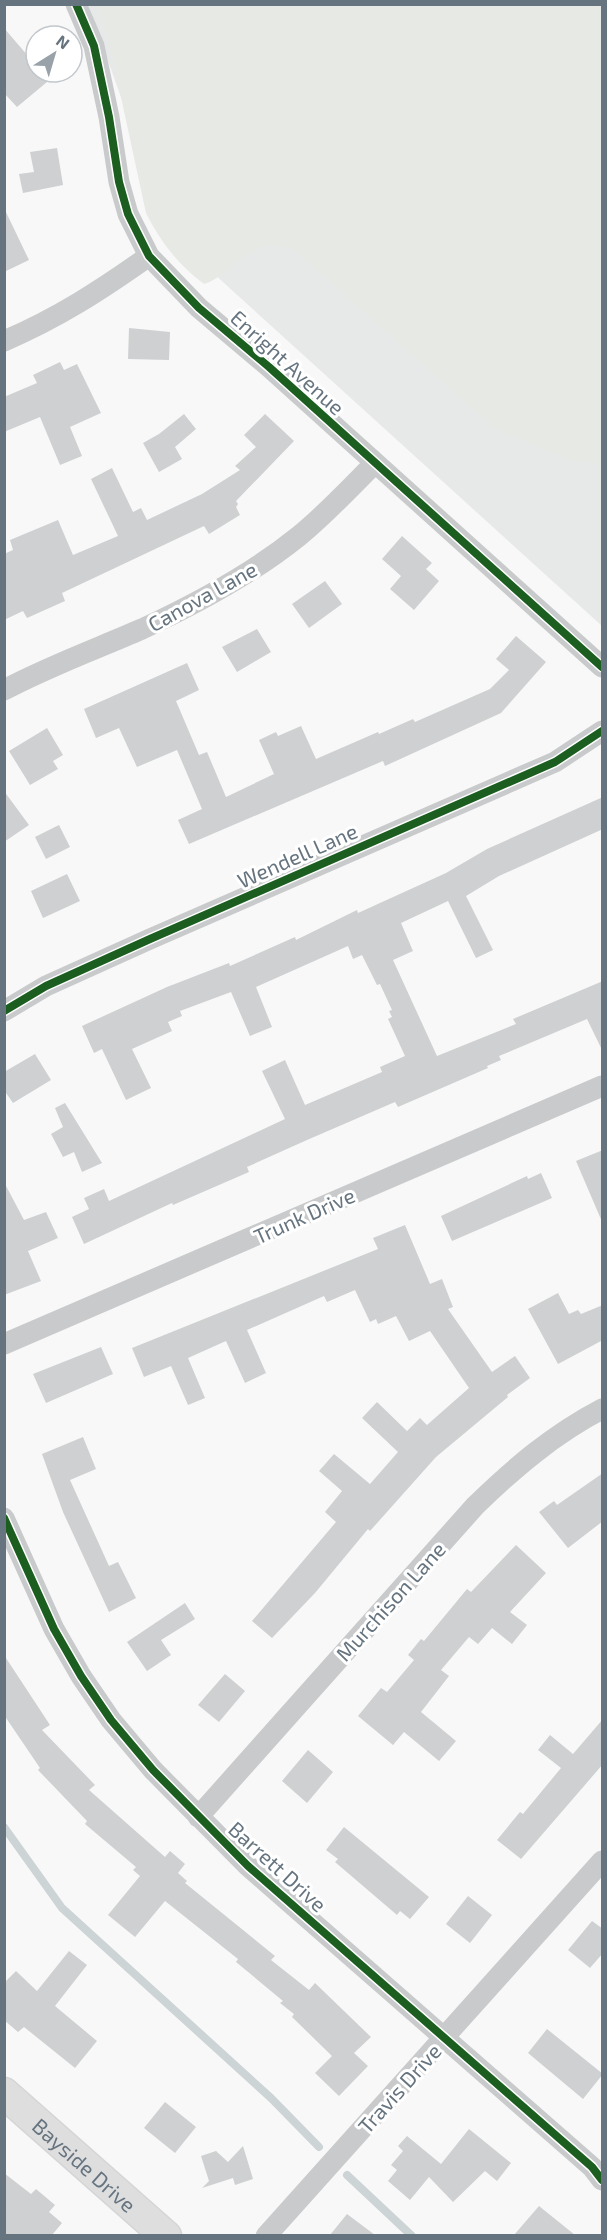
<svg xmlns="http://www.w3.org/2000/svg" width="607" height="2240" viewBox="0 0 607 2240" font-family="'Exo 2',sans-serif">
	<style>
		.built { fill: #e7e8e8 }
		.green { fill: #e7e9e5 }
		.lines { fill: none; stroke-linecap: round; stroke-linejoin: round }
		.stream { stroke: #cdd4d6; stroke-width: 8 }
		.building { fill: #ced0d1 }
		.secondary-casing { stroke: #d4d5d6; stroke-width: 33 }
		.street { stroke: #c9cacb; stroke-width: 21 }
		.secondary { stroke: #dededf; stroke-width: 30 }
		.cycleway-casing { stroke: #fff; stroke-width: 11 }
		.cycleway { stroke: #1b5e20; stroke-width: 8 }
		.labels { text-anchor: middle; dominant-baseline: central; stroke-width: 6; stroke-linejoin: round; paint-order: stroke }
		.street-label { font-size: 21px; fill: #66747f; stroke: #fff }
	</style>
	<rect width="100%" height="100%" fill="#f8f8f8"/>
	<!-- built -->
	<path class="built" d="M 88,5 L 602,5 L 602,626 L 170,234 Z"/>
	<!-- green -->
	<path class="green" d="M 96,5 L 602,5 L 602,465 L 574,461 L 495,429 L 293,249 C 285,248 272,244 265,246 C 240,252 227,277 204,284 C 178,265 160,241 146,213 L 105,23 Z"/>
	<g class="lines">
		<!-- stream -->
		<path class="stream" d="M 4,1827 L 62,1908 L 271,2098 L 319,2147
			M 347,2175 L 412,2236"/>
	</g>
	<!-- building -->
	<path class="building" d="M 4,28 L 28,56 L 36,49 L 36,72 L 59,72 L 17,107 L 4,93 Z
		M 57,148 L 63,185 L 23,193 L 19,174 L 34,172 L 30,152 Z
		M 4,208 L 29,260 L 4,272 Z
		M 129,328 L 170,332 L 169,360 L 128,359 Z
		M 60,362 L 64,370 L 77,364 L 101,413 L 70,427 L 82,456 L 60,465 L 40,417 L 4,432 L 4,397 L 37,383 L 33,375 Z
		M 184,414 L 196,429 L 175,447 L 182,459 L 159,472 L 143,443 L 159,434 Z
		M 265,414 L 294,441 L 236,501 L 238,504 L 236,507 L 240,515 L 209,534 L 204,526 L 62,593 L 65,601 L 27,618 L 23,611 L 4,620 L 4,554 L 13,550 L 10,540 L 58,520 L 73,555 L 118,536 L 91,479 L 112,468 L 133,512 L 141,508 L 147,520 L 202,494 L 240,470 L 235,466 L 256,447 L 244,435 Z
		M 402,536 L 432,563 L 426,569 L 439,581 L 414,610 L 390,589 L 401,576 L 382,559 Z
		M 325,581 L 342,604 L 309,628 L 292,604 Z
		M 257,629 L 271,652 L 237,672 L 222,647 Z
		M 516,636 L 546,662 L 501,713 L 385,766 L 383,761 L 189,844 L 178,820 L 202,809 L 177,750 L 137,767 L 119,728 L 96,738 L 84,709 L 187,663 L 199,690 L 176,701 L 199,755 L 207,752 L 226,797 L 274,774 L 259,740 L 276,732 L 278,736 L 301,726 L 316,759 L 378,732 L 379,734 L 413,719 L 415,722 L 490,689 L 509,670 L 496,659 Z
		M 47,728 L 63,755 L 53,761 L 58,769 L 30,785 L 9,751 Z
		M 4,791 L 29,825 L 4,842 Z
		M 603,797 L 603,829 L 499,876 L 466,896 L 493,950 L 476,958 L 448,901 L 401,923 L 413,951 L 393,960 L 437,1056 L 516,1024 L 513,1019 L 603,981 L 603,1052 L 587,1019 L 499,1056 L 501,1060 L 487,1066 L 488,1068 L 398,1107 L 395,1102 L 307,1140 L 247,1167 L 249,1172 L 173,1205 L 172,1203 L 84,1244 L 72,1217 L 89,1209 L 84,1198 L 104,1189 L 109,1201 L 285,1119 L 262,1071 L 285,1060 L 305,1105 L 382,1072 L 380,1067 L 405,1056 L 388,1019 L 392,1017 L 389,1011 L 392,1010 L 380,984 L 377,985 L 362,955 L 353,959 L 348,946 L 256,987 L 272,1027 L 250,1036 L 231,992 L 180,1011 L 182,1016 L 168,1022 L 172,1031 L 132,1049 L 151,1088 L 126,1100 L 102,1049 L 94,1053 L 82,1026 L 167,987 L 229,963 L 230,966 L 295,937 L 296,940 L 357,910 L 358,913 L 446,873 L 487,849 Z
		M 59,825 L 70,847 L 46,859 L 35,837 Z
		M 67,874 L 80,901 L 43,918 L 31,891 Z
		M 35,1054 L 51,1080 L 13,1103 L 4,1090 L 4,1072 Z
		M 65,1103 L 102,1163 L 82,1172 L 74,1152 L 63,1157 L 51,1134 L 63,1127 L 55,1108 Z
		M 603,1150 L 603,1224 L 576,1161 Z
		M 541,1173 L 552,1198 L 452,1241 L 441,1216 L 527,1176 L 528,1179 Z
		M 4,1182 L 24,1220 L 46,1212 L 58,1238 L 28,1251 L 41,1281 L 4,1295 Z
		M 405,1225 L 430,1284 L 442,1279 L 453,1307 L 448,1309 L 492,1372 L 515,1356 L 530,1378 L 507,1395 L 508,1397 L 436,1457 L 370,1531 L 368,1529 L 315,1593 L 272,1638 L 252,1621 L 336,1522 L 325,1512 L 342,1491 L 319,1471 L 334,1454 L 370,1484 L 398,1452 L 362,1418 L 377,1402 L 407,1431 L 420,1418 L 427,1425 L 469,1388 L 430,1331 L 409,1341 L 396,1316 L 378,1324 L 376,1319 L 370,1322 L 355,1290 L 327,1302 L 324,1296 L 247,1330 L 266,1373 L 245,1383 L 226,1341 L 188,1358 L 205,1398 L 188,1405 L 171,1366 L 144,1377 L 132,1348 L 378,1249 L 373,1238 Z
		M 558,1293 L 569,1314 L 578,1310 L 581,1314 L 603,1305 L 603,1340 L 558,1364 L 528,1309 Z
		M 101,1347 L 113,1374 L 46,1403 L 33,1374 Z
		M 83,1437 L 96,1469 L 70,1480 L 109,1566 L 118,1562 L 136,1598 L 109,1612 L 63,1512 L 42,1454 Z
		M 603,1473 L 603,1521 L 568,1548 L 539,1512 L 554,1501 L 557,1505 Z
		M 516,1545 L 546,1573 L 510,1612 L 527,1625 L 512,1644 L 492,1628 L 478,1644 L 469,1637 L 441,1670 L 449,1676 L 421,1712 L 456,1741 L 439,1761 L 404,1732 L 393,1745 L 358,1716 L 381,1688 L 387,1692 L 414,1660 L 408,1655 L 421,1639 L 424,1641 L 467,1589 L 471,1592 Z
		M 185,1603 L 195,1619 L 161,1640 L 171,1655 L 147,1671 L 127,1642 Z
		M 4,1655 L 50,1725 L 42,1730 L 95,1785 L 89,1790 L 165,1857 L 170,1851 L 185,1864 L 178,1873 L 187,1881 L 185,1883 L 275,1956 L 271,1960 L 309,1990 L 315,1983 L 371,2037 L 354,2053 L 368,2066 L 339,2096 L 315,2073 L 332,2056 L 292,2017 L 294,2014 L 280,2003 L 283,2001 L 236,1962 L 238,1959 L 165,1901 L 135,1937 L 108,1915 L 140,1876 L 133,1870 L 136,1867 L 85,1824 L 87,1821 L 38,1770 L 40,1768 L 4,1715 Z
		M 225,1674 L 245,1691 L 219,1722 L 198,1705 Z
		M 603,1719 L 603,1764 L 521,1859 L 497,1840 L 520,1812 L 523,1814 L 561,1768 L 538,1750 L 550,1735 L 573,1754 Z
		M 308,1750 L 333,1772 L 307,1803 L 282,1781 Z
		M 344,1827 L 429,1897 L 410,1919 L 400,1911 L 397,1915 L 335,1862 L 338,1859 L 326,1850 Z
		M 468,1896 L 492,1915 L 470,1943 L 446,1924 Z
		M 592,1921 L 603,1929 L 603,1953 L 590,1968 L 568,1950 Z
		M 69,1951 L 87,1965 L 55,2006 L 97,2041 L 75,2068 L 24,2027 L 18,2032 L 4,2020 L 4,1983 L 16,1971 L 37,1991 Z
		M 547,2029 L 603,2074 L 583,2099 L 528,2053 Z
		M 165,2102 L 196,2127 L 175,2153 L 144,2128 Z
		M 469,2129 L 511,2163 L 497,2181 L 485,2171 L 453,2202 L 429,2177 L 410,2200 L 388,2181 L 397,2170 L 391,2165 L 403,2151 L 398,2146 L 407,2136 L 441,2164 Z
		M 243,2146 L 253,2179 L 235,2185 L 233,2178 L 202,2188 L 209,2181 L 201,2156 L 216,2151 L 228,2162 Z
		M 4,2173 L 31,2194 L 36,2189 L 55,2205 L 49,2212 L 62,2223 L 52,2235 L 4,2235 Z
		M 539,2206 L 575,2235 L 514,2235 Z
		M 347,2214 L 375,2235 L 330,2235 Z"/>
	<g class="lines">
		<!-- secondary casing -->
		<g class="secondary-casing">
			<g id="secondary">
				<path id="s1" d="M 4,2093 L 166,2236"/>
			</g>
		</g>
		<!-- street -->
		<path class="street" d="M 76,4 L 94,46 L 109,117 L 119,182 L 128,214 L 149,256 L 199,308 L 269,367 L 602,667
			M 4,341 C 58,318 101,290 149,256
			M 4,690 C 49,666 96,649 142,629 C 196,604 252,574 299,536 C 326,514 350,488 374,464
			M 4,1011 L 46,986 L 150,939 L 555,762 L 602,731
			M 4,1344 L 602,1086
			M 4,1518 L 54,1629 L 81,1676 L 111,1720 L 153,1770 L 248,1866 L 592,2167 L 602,2180
			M 198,1817 L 475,1506 C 514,1468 554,1434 602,1409
			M 266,2236 L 602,1861"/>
		<!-- secondary -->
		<use href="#secondary" class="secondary"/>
		<!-- cycleway casing -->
		<g class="cycleway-casing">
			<path id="cycleway" d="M 76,4 L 94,46 L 109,117 L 119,182 L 128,214 L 149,256 L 199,308 L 269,367 L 602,667
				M 4,1011 L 46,986 L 150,939 L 555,762 L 602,731
				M 4,1518 L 54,1629 L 81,1676 L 111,1720 L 153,1770 L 248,1866 L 592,2167 L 602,2180"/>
		</g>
		<!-- cycleway -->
		<use href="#cycleway" class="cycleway"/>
	</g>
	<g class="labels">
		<!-- street labels -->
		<g class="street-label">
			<text transform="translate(288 362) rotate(42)">Enright Avenue</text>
			<text transform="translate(202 596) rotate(-29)">Canova Lane</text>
			<text transform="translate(297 855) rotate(-24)">Wendell Lane</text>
			<text transform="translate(304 1215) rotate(-24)">Trunk Drive</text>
			<text transform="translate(390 1601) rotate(-48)">Murchison Lane</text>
			<text transform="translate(278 1866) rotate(42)">Barrett Drive</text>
			<text transform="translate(399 2088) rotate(-48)">Travis Drive</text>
			<text stroke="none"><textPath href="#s1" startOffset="108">Bayside Drive</textPath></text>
		</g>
	</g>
	<!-- border -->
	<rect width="607" height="2240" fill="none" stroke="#66747f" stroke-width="12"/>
	<!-- north arrow -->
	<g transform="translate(54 54) rotate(37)"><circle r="28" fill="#ffffff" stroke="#c2c7cc" stroke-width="1.5"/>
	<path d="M0-4.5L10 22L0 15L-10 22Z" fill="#99a2a9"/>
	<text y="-9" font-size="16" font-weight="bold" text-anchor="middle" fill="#66747f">N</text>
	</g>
</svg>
